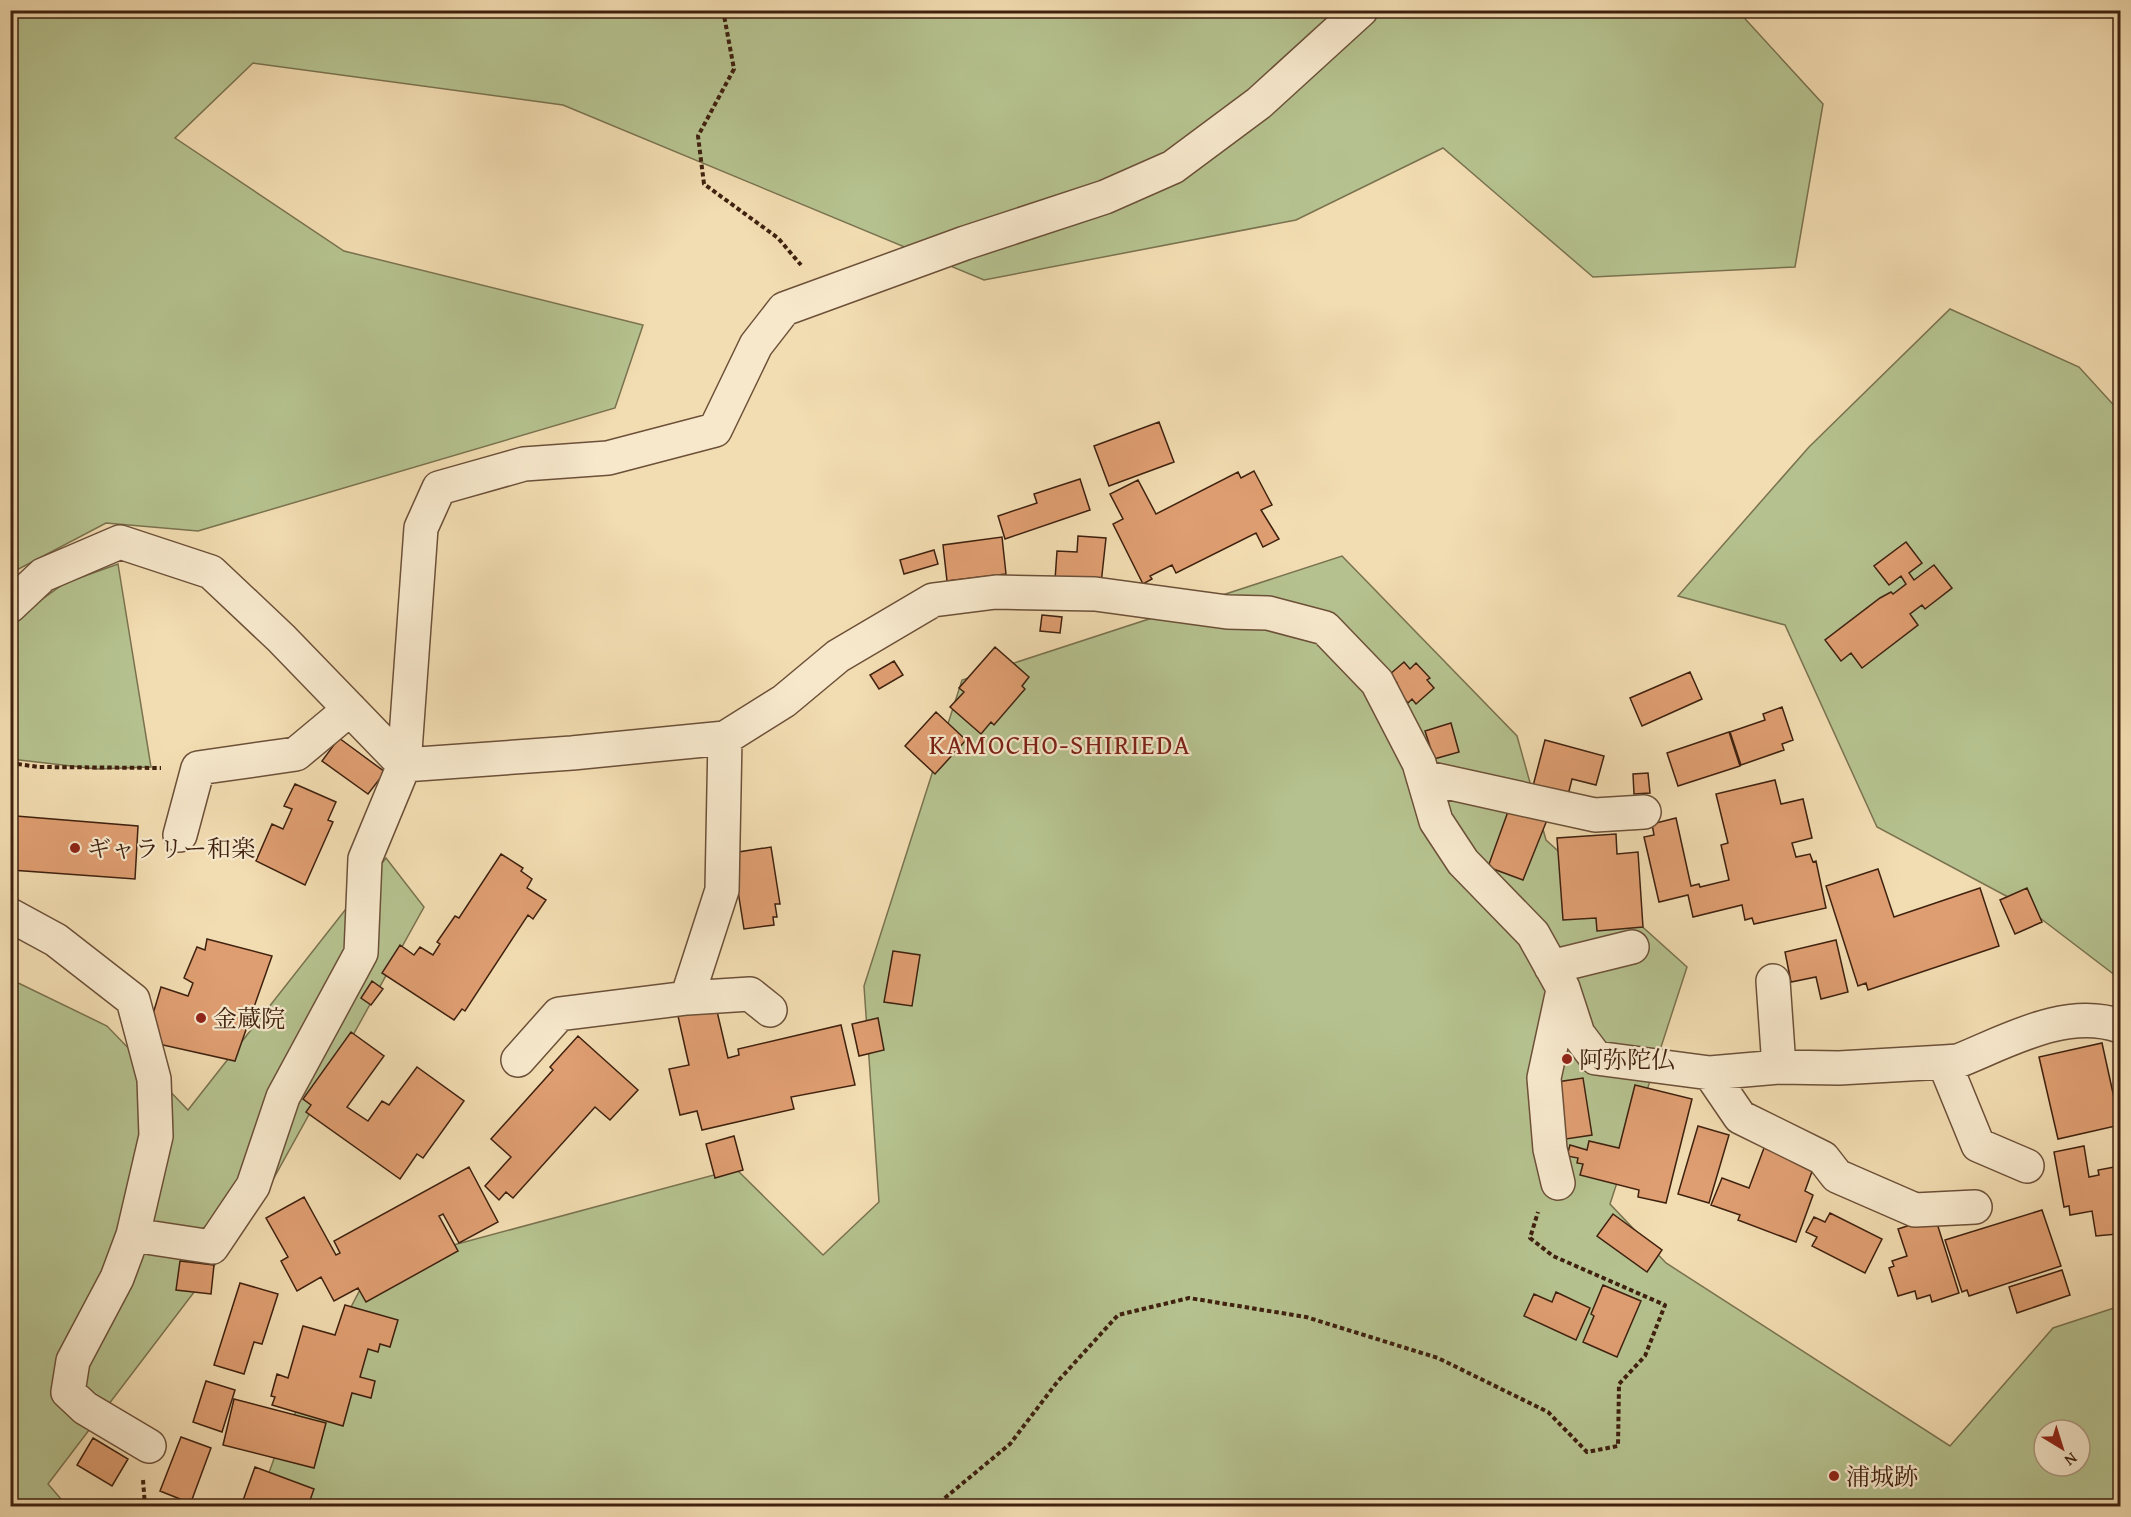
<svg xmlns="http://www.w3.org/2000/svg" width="2131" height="1517" viewBox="0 0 2131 1517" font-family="'Gentium Book Plus','Noto Serif JP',serif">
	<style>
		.green { fill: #b5c28f; stroke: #7a724f; stroke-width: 1.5; fill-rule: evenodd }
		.building { fill: #df9e71; stroke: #3f210f; stroke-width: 1.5 }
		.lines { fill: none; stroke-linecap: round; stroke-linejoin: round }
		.minor-casing { stroke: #6c5038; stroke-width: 36 }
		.path { stroke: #3f210f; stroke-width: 4; stroke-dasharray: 4.5 3; stroke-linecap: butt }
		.minor { stroke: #f7e8cc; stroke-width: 33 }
		.poi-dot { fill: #8f2418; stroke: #f7e8cc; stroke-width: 2 }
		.labels { text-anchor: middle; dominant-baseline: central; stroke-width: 4.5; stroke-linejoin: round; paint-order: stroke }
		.poi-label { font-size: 24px; fill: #3f210f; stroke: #f7e8cc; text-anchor: start }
		.quarter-label { font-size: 27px; letter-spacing: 1.5px; fill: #7a1f14; stroke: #f7e8cc }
	</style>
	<rect width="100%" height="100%" fill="#f2dcb1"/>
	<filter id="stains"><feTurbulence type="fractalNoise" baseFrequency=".00333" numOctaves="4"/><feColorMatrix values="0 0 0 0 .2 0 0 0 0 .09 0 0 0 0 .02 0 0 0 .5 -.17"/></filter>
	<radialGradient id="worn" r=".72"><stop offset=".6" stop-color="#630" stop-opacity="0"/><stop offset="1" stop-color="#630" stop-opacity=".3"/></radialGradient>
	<!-- green -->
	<path class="green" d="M 1737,10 L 1823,104 L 1795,267 L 1593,277 L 1443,148 L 1296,220 L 984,280 L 563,105 L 253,63 L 175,138 L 344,251 L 643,325 L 615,408 L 198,531 L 106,523 L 11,573 L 11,11 Z
		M 1950,309 L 2079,367 L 2120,412 L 2120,979 L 2023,905 L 1877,827 L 1785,625 L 1678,596 L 1809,447 Z
		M 1342,556 L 1517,736 L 1546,840 L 1687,967 L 1610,1204 L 1666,1263 L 1950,1446 L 2053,1328 L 2120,1306 L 2120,1506 L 257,1506 L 280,1442 L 372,1267 L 736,1169 L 823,1255 L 879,1202 L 864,986 L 962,680 ZM 2044,1430 L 2080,1430 L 2080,1466 L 2044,1466 Z
		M 118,564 L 151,767 L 97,769 L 11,759 L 10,622 L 65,583 Z
		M 386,858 L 424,907 L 255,1212 L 48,1484 L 67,1506 L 11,1506 L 10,979 L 107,1026 L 188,1110 Z"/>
	<!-- building -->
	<path class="building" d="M 1159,422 L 1174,462 L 1109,486 L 1094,446 Z
		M 1254,471 L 1272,505 L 1261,510 L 1279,539 L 1263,547 L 1256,533 L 1176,573 L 1172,565 L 1150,576 L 1152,579 L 1143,584 L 1113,524 L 1123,519 L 1110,494 L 1138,480 L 1156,514 L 1238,472 L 1241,478 Z
		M 1080,479 L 1090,510 L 1005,539 L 998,516 L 1037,503 L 1034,494 Z
		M 1078,536 L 1106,538 L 1101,584 L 1055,580 L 1057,551 L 1077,552 Z
		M 1002,537 L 1006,574 L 947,581 L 943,545 Z
		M 1906,542 L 1922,563 L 1909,573 L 1914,580 L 1934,565 L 1952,588 L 1925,609 L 1922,605 L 1910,614 L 1918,625 L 1862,668 L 1851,653 L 1841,661 L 1825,640 L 1880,598 L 1891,592 L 1893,594 L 1906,584 L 1901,576 L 1889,585 L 1874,566 Z
		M 934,550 L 938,564 L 904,574 L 900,560 Z
		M 1042,615 L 1062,617 L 1060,633 L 1040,631 Z
		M 995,647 L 1029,677 L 1022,686 L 1025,689 L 994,725 L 991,722 L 981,734 L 950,707 L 964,692 L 959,688 Z
		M 894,661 L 903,675 L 879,689 L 870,675 Z
		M 1404,662 L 1410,669 L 1416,663 L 1430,678 L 1427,680 L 1434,688 L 1416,704 L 1412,699 L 1408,703 L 1393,686 L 1397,683 L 1389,675 Z
		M 1690,672 L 1702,699 L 1642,726 L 1630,698 Z
		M 1782,707 L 1793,740 L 1782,744 L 1784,750 L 1741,765 L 1730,732 L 1765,720 L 1763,714 Z
		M 936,712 L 966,740 L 935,774 L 905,746 Z
		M 1451,723 L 1459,752 L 1434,759 L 1425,731 Z
		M 1729,732 L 1740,766 L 1678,786 L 1667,753 Z
		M 339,738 L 385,772 L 368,794 L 322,761 Z
		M 1545,740 L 1604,756 L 1596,785 L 1572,779 L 1568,795 L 1533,786 Z
		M 1648,773 L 1650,793 L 1634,794 L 1633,774 Z
		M 1775,780 L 1781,804 L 1803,799 L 1812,838 L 1792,843 L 1796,857 L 1810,854 L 1813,862 L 1816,861 L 1826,908 L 1754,924 L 1752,918 L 1745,920 L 1742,905 L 1693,917 L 1688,895 L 1659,902 L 1644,837 L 1654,835 L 1652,824 L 1676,818 L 1691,886 L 1699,884 L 1700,887 L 1729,880 L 1721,845 L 1728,843 L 1716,794 Z
		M 295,784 L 336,802 L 328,820 L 333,822 L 305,885 L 256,861 L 272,824 L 283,829 L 292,809 L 284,806 Z
		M 1510,806 L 1547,820 L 1523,880 L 1488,867 Z
		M 16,816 L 138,826 L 135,879 L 11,870 Z
		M 1616,834 L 1617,854 L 1638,852 L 1643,927 L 1597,931 L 1596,918 L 1563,920 L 1557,838 Z
		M 771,847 L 780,904 L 775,904 L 777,917 L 773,917 L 774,925 L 744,929 L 732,853 Z
		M 501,854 L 523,868 L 521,871 L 532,879 L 527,888 L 546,900 L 533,919 L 528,915 L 465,1011 L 462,1009 L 454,1020 L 382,973 L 400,945 L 414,955 L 420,947 L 433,955 L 440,944 L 437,942 L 455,916 L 459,918 Z
		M 1878,869 L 1894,917 L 1980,888 L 1999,946 L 1868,990 L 1866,983 L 1858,986 L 1826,886 Z
		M 2027,888 L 2042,922 L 2015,934 L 2000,900 Z
		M 207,939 L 272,956 L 235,1061 L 145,1041 L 161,987 L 188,996 L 193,983 L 184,978 L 197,947 L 205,950 Z
		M 1836,940 L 1848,992 L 1821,999 L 1816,977 L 1791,982 L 1785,952 Z
		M 893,951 L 920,955 L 912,1006 L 884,1002 Z
		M 372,981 L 383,989 L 371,1005 L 361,998 Z
		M 716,1007 L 728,1058 L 739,1055 L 738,1049 L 841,1025 L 855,1085 L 791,1097 L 794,1109 L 702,1130 L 697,1111 L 680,1115 L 669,1069 L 689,1065 L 678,1016 Z
		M 878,1018 L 884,1050 L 859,1056 L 852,1024 Z
		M 351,1032 L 384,1056 L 347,1107 L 368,1121 L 382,1101 L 389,1105 L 417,1067 L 464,1101 L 423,1158 L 417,1154 L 400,1179 L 306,1112 L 311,1105 L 303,1099 Z
		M 578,1036 L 638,1090 L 610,1120 L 595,1107 L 513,1198 L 506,1192 L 499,1200 L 485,1186 L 511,1157 L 491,1139 L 553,1070 L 550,1067 Z
		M 2102,1043 L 2120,1125 L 2058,1139 L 2039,1057 Z
		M 1583,1078 L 1592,1135 L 1566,1139 L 1557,1082 Z
		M 1635,1085 L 1692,1099 L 1666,1203 L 1638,1197 L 1639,1190 L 1580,1175 L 1583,1164 L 1577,1163 L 1578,1158 L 1567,1156 L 1570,1145 L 1587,1150 L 1589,1141 L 1619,1148 Z
		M 1698,1126 L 1729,1135 L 1709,1203 L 1678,1194 Z
		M 734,1136 L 743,1170 L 715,1178 L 706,1144 Z
		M 2084,1146 L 2089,1177 L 2099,1175 L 2098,1170 L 2120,1166 L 2120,1251 L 2117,1234 L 2096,1236 L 2092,1211 L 2070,1215 L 2069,1206 L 2064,1207 L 2054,1152 Z
		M 1764,1148 L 1814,1166 L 1805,1191 L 1813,1195 L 1796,1242 L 1738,1220 L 1740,1215 L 1711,1205 L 1722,1178 L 1749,1188 Z
		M 469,1167 L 498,1222 L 459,1243 L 443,1214 L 439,1216 L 458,1251 L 366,1302 L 358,1288 L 334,1301 L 321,1277 L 297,1291 L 281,1261 L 288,1257 L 266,1218 L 304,1197 L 336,1255 L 340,1253 L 334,1241 Z
		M 2042,1210 L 2061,1266 L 1969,1296 L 1967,1290 L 1962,1292 L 1945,1240 Z
		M 1830,1213 L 1882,1239 L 1865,1273 L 1812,1246 L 1817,1237 L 1806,1232 L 1814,1217 L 1825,1222 Z
		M 1613,1214 L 1662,1250 L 1647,1272 L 1597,1236 Z
		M 1935,1217 L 1959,1293 L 1932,1302 L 1930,1295 L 1917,1299 L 1915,1291 L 1898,1296 L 1889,1268 L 1894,1266 L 1892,1261 L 1907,1256 L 1898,1229 Z
		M 180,1261 L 214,1265 L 211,1294 L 176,1290 Z
		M 2062,1270 L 2070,1295 L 2017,1313 L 2009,1287 Z
		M 240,1283 L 278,1294 L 262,1344 L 254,1342 L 244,1374 L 214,1365 Z
		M 1603,1285 L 1641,1301 L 1617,1357 L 1583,1342 L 1594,1316 L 1591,1314 Z
		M 1556,1292 L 1590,1308 L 1576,1340 L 1524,1316 L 1534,1294 L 1552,1302 Z
		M 345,1305 L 398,1320 L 390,1347 L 380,1344 L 378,1352 L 368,1349 L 360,1377 L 375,1381 L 371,1398 L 352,1393 L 343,1426 L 272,1405 L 275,1397 L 271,1396 L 277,1374 L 288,1378 L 303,1326 L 335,1335 Z
		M 206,1381 L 235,1390 L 222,1432 L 193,1422 Z
		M 234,1399 L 326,1423 L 314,1468 L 223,1445 Z
		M 181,1437 L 211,1448 L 190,1505 L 194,1506 L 177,1506 L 180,1499 L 160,1491 Z
		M 93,1438 L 128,1459 L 112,1486 L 77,1465 Z
		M 255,1467 L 314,1489 L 308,1506 L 241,1506 Z"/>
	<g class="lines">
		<!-- minor casing -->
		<g class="minor-casing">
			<path id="minor" d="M 10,606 L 43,575 L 120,542 L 211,572 L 281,638 L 404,765
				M 404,765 L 572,753 L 725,738 L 784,701 L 838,656 L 933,600 L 996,592 L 1095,594 L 1227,612 L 1268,613 L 1325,628 L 1377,682 L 1419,763 L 1436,821 L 1463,862 L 1533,934 L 1563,988 L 1578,1034 L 1596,1058 L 1710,1073 L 1779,1067 L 1839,1068 L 1944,1062 L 1958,1061 C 2008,1041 2066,1007 2120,1026
				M 1423,777 L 1595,815 L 1644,812
				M 180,835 L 198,768 L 296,754 L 350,709
				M 10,915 L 56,940 L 133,1000 L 154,1079 L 156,1136 L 133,1235 L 117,1278 L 73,1361 L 68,1392 L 85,1408 L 149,1446
				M 1551,967 L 1632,947
				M 1773,981 L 1779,1067
				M 687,998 L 750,994 L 770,1010
				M 518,1060 L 559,1014 L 687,998 L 722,890 L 725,738
				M 1944,1062 L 1978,1145 L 2027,1166
				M 1710,1073 L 1740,1117 L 1823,1158 L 1837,1176 L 1915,1210 L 1975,1207
				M 1558,1183 L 1550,1149 L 1544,1078 L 1563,990
				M 133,1235 L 212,1247 L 253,1186 L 283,1097 L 361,953 L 365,859 L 404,765 L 421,528 L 439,488 L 524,464 L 608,458 L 715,430 L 756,345 L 784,309 L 965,243 L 1105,197 L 1173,167 L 1259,103 L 1361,10"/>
		</g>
		<!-- path -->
		<path class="path" d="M 723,10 L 734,69 L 698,136 L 704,184 L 778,238 L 801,265
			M 10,763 L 39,767 L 161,768
			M 143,1480 L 145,1506
			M 909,1506 L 940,1502 L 1010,1444 L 1058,1381 L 1118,1315 L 1189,1298 L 1306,1317 L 1438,1358 L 1548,1412 L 1587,1452 L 1618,1446 L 1619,1384 L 1645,1356 L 1665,1305 L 1553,1256 L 1530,1238 L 1538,1212"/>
		<!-- minor -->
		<use href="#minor" class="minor"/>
	</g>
	<!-- markers -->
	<g class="poi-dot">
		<circle cx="75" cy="848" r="6"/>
		<circle cx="201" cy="1018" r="6"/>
		<circle cx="1567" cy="1059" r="6"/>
		<circle cx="1834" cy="1476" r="6"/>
	</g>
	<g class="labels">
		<!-- poi labels -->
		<g class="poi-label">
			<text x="87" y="848">ギャラリー和楽</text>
			<text x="213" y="1018">金蔵院</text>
			<text x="1579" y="1059">阿弥陀仏</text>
			<text x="1846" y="1476">浦城跡</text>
		</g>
		<!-- quarter labels -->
		<g class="quarter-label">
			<text x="1060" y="744">KAMOCHO-SHIRIEDA</text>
		</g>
	</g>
	<!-- margin -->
	<rect width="2131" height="1517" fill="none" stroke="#f2dcb1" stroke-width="36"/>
	<rect x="12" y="12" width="2107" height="1493" fill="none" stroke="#3f210f" stroke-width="3"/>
	<rect x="18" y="18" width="2095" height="1481" fill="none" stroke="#3f210f" stroke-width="1.5"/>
	<!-- north arrow -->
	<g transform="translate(2062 1448) rotate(142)"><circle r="28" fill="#f7e8cc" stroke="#ad9880" stroke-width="1.5"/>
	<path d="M0-4.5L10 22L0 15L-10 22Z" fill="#8f2418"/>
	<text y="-9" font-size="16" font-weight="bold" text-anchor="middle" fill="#3f210f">N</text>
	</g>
	<rect width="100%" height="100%" filter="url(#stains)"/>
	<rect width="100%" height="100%" fill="url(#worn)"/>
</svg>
